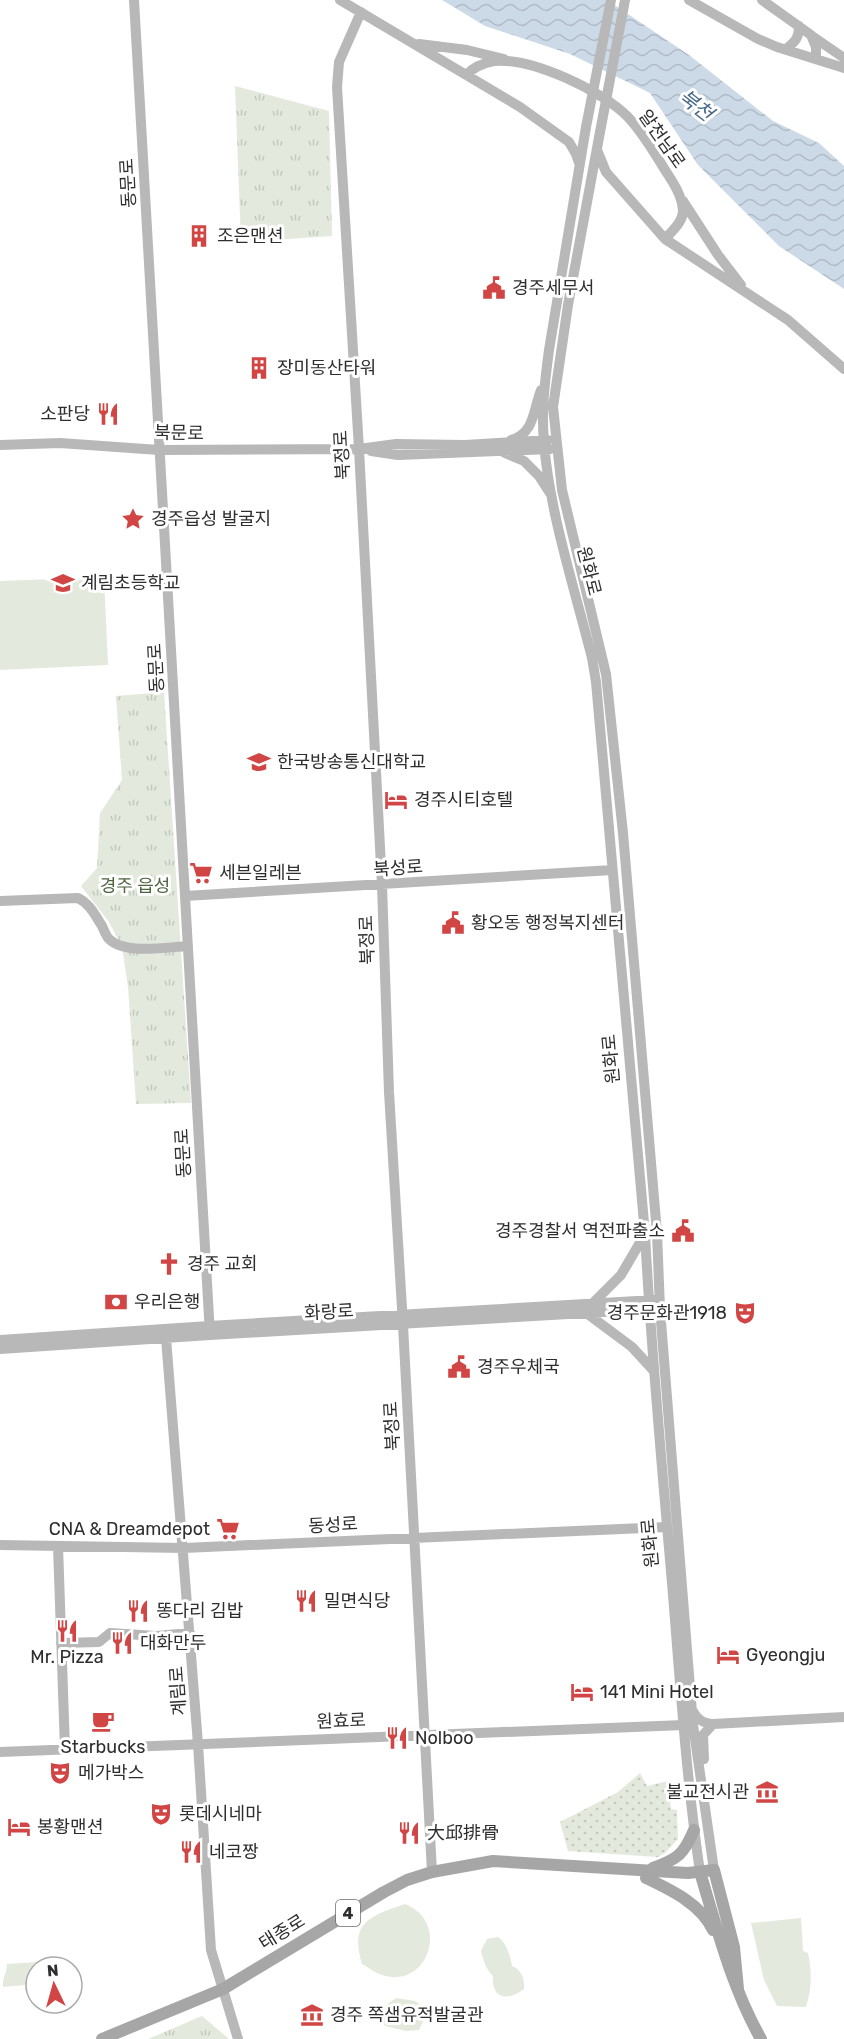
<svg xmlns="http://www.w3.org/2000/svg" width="844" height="2039" viewBox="0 0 844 2039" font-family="Rubik,'Noto Sans KR',sans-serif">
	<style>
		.grass { fill: #e3eadd }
		.park { fill: url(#park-tufts) }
		.garden { fill: url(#garden-dots) }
		.water { fill: url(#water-waves) }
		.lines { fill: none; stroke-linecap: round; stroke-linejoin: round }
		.secondary { stroke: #b8b8b8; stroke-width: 10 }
		.primary { stroke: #a6a6a6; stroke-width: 12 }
		.secondary-bridge { stroke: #b8b8b8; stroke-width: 10 }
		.labels { text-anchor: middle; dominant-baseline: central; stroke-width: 6; stroke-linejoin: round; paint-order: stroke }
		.shield { fill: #fff; stroke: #6d6d6d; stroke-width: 1.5 }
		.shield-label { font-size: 16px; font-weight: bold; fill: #2e2e2e }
		.street-label { font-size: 18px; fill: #2e2e2e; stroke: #fff }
		.poi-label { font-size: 18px; fill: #2e2e2e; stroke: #fff; text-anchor: start }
		.park-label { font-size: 18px; fill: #4e6541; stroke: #fff }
		.water-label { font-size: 20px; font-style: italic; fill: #456887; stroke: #fff }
	</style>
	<defs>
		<pattern id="park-tufts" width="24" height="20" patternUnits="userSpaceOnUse" patternTransform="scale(1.5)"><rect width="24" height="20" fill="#e3eadd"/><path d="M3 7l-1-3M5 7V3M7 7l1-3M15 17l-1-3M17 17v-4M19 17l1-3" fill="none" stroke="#c3c9be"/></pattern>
		<pattern id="garden-dots" width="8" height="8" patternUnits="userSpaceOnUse" patternTransform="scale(1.5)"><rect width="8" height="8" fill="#e3eadd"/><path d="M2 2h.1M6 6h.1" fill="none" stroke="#c3c9be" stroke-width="1.8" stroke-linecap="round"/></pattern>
		<pattern id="water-waves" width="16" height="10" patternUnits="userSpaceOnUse" patternTransform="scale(1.5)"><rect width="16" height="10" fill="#ccdae7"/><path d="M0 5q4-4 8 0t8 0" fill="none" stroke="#b0bbc6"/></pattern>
	</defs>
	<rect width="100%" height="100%" fill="#fff"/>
	<!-- grass -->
	<path class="grass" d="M 104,577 L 108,665 L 0,670 L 0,581 Z
		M 405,1904 C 451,1922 428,1990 382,1975 C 375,1973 368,1967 362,1964 C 349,1922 370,1916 405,1904 Z
		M 801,1918 L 803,1951 L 808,1953 C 812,1973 812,1988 806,2007 L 777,2006 L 764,1980 L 751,1923 Z
		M 498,1937 C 506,1942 511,1957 512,1966 C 521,1969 525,1979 524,1989 C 509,2001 491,2000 493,1976 C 486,1970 483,1959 481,1951 L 487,1939 Z
		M 37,1962 L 36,1996 L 31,1996 L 30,1991 L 25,1991 L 25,1985 L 3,1987 C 2,1978 7,1973 7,1964 Z
		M 396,1998 L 415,2001 L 424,2007 L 426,2015 L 419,2030 L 406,2031 L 385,2026 L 381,2019 L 383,2007 Z"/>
	<!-- park -->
	<path class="park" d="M 235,86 L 329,111 L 332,236 L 241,242 Z
		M 164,692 L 191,1103 L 136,1104 L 128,987 L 122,947 L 109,922 L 81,886 L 97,868 L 100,813 L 122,780 L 116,696 Z
		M 202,2016 L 229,2039 L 148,2039 Z"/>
	<!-- garden -->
	<path class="garden" d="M 640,1773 L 647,1786 L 668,1781 L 671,1809 L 677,1810 L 678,1839 L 665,1853 L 658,1857 L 568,1851 L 560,1822 L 618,1792 Z"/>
	<!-- water -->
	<path class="water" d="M 442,0 L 607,0 L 689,55 L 773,121 L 819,143 L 844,166 L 844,289 L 779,246 L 698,165 L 650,93 L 570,54 L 485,26 Z"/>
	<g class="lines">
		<!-- secondary -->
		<path class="secondary" d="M 134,0 L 210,1335
			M 340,0 L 520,107 L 569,142 L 576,154 L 579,163
			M 689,0 L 758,39 L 777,47 L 844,68
			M 762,0 L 811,35 L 816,47 L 816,58
			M 361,12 L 339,62 L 337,87 L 359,449 L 382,885 L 389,1092 L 403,1325 L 432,1872
			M 812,36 L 844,58
			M 419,44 L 467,50 L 504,59
			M 786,49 C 795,42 799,38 799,26
			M 466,75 C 474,67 483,63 494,61 C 531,57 603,91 628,117 C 643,133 654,152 665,170 C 673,182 683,197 683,212 C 682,223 672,231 665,239
			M 586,127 L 549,350 C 545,380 541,412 544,442 C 549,511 575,590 592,658 L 596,682 L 645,1234 C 651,1350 662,1467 672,1583 C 680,1679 686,1777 700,1872
			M 600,132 L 568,305 L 553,407 L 562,490 L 606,674 L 623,833 L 657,1233 L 660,1309 L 693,1725 L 714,1870
			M 597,150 L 606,172 L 665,239 L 788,320 L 844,369
			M 683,201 L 718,255 L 741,285
			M 511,440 C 535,433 533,410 541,390
			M 0,445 L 60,443 L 159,450 L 359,449 L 396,444 L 465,445 L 548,440
			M 371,451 L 398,455 L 550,449
			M 505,453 L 524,461 L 539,476 L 550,493
			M 185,896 L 612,870
			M 0,901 L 78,898 C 90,904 95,915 102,926 C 104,930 106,936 109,939 C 125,955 167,947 188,946
			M 591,1305 L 621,1275 L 645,1234
			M 589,1315 L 632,1347 L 654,1371
			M 166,1338 L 198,1744 L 211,1950 L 238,2039
			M 0,1340 L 209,1326 L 654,1300
			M 0,1349 L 210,1335 L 655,1309
			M 0,1545 L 184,1548 L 667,1527
			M 58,1546 L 65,1749
			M 61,1643 L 99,1642 L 110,1633 L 156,1636 L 190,1633
			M 692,1710 C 697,1719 702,1723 713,1724 L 844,1717
			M 0,1752 L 684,1725
			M 704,1759 L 703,1735 L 713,1724"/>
		<!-- primary -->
		<path class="primary" d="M 653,1868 C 678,1859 684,1854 694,1830
			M 700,1872 C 717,1929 732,1988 761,2039
			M 646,1878 C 671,1890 701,1904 713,1930
			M 102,2039 L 223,1989 L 384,1892 L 407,1880 L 432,1872 L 493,1861 L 688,1873 L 714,1870 L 734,1947 L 738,1989"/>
		<!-- secondary-bridge -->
		<path class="secondary-bridge" d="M 586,127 L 611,0
			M 600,132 L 625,0"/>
	</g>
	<!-- icons -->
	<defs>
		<g id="building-bare" transform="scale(1.8)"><path d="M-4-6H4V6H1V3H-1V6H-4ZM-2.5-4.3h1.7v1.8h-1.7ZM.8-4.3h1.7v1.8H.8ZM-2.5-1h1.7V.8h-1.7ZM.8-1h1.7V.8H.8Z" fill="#d14644" stroke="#fff" stroke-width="2.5" paint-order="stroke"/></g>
		<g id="civic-bare" transform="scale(1.8)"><path d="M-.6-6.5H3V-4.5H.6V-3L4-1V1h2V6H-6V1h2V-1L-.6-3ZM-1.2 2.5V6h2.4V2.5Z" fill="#d14644" stroke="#fff" stroke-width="2.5" paint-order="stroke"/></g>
		<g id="restaurant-bare" transform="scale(1.8)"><path d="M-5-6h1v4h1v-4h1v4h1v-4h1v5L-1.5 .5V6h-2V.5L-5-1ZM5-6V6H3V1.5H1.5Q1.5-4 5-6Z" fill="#d14644" stroke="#fff" stroke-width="2.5" paint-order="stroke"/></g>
		<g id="sight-bare" transform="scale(1.8)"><path d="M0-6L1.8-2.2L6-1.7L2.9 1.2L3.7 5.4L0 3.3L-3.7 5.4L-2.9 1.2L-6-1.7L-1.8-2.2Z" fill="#d14644" stroke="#fff" stroke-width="2.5" paint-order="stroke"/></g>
		<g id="school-bare" transform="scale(1.8)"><path d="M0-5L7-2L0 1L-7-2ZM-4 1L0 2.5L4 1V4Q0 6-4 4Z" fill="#d14644" stroke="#fff" stroke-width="2.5" paint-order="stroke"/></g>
		<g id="university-bare" transform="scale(1.8)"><path d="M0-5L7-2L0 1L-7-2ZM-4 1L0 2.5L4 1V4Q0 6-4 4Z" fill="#d14644" stroke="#fff" stroke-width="2.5" paint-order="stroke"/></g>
		<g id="hotel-bare" transform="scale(1.8)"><path d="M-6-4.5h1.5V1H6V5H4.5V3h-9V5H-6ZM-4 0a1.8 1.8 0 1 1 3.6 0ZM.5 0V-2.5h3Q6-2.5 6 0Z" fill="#d14644" stroke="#fff" stroke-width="2.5" paint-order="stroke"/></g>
		<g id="supermarket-bare" transform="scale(1.8)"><path d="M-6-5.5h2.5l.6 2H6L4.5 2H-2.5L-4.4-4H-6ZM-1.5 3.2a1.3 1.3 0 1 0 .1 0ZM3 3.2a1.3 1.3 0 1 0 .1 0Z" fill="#d14644" stroke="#fff" stroke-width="2.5" paint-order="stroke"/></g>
		<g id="church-bare" transform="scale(1.8)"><path d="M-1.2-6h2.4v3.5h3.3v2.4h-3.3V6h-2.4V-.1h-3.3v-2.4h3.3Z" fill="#d14644" stroke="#fff" stroke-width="2.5" paint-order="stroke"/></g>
		<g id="bank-bare" transform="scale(1.8)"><path d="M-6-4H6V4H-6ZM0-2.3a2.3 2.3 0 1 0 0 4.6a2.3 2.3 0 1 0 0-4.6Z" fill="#d14644" stroke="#fff" stroke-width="2.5" paint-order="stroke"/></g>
		<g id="theatre-bare" transform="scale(1.8)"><path d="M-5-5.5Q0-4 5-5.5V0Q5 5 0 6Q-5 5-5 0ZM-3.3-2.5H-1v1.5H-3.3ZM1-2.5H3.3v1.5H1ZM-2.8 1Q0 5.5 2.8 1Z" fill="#d14644" stroke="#fff" stroke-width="2.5" paint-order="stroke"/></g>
		<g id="cafe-bare" transform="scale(1.8)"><path d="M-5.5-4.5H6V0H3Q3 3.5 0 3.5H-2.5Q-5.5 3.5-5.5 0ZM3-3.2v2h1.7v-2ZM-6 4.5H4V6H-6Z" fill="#d14644" stroke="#fff" stroke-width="2.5" paint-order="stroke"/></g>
		<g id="museum-bare" transform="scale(1.8)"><path d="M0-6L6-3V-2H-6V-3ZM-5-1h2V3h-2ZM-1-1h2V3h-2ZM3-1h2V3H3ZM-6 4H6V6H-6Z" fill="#d14644" stroke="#fff" stroke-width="2.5" paint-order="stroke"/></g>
	</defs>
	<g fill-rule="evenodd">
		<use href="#building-bare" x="199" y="236"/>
		<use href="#civic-bare" x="494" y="288"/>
		<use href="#building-bare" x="259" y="368"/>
		<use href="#restaurant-bare" x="108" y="414"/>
		<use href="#sight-bare" x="133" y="519"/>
		<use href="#school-bare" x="63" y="583"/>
		<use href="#university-bare" x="259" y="762"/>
		<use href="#hotel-bare" x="396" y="800"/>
		<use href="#supermarket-bare" x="201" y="873"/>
		<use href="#civic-bare" x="453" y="923"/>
		<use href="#civic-bare" x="683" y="1231"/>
		<use href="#church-bare" x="169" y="1264"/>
		<use href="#bank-bare" x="116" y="1302"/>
		<use href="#theatre-bare" x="745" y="1313"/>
		<use href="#civic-bare" x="459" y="1367"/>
		<use href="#supermarket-bare" x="228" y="1529"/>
		<use href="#restaurant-bare" x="306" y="1601"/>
		<use href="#restaurant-bare" x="138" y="1611"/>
		<use href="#restaurant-bare" x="67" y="1631"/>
		<use href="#restaurant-bare" x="122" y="1643"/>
		<use href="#hotel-bare" x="728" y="1655"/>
		<use href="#hotel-bare" x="582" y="1692"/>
		<use href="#cafe-bare" x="103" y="1721"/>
		<use href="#restaurant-bare" x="397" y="1738"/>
		<use href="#theatre-bare" x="60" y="1773"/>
		<use href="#museum-bare" x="767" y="1792"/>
		<use href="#theatre-bare" x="161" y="1814"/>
		<use href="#hotel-bare" x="19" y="1827"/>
		<use href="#restaurant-bare" x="409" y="1833"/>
		<use href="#restaurant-bare" x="191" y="1852"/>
		<use href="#museum-bare" x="312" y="2015"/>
	</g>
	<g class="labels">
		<!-- shield labels -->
		<rect class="shield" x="336" y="1900" width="24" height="26" rx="4.5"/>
		<g class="shield-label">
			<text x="348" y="1913">4</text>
		</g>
		<!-- street labels -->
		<g class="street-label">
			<text transform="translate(662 139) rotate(55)">알천남로</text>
			<text transform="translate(128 183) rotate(-93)">동문로</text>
			<text transform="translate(179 433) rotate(1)">북문로</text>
			<text transform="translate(342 455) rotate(-93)">북정로</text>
			<text transform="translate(589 571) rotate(76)">원화로</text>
			<text transform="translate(156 668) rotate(-93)">동문로</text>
			<text transform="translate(398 868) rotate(-4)">북성로</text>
			<text transform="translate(367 940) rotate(-92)">북정로</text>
			<text transform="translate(611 1059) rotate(-95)">원화로</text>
			<text transform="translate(183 1153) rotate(-93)">동문로</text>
			<text transform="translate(329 1312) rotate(-3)">화랑로</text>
			<text transform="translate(392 1426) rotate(-93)">북정로</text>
			<text transform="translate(333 1525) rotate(-3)">동성로</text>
			<text transform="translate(650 1543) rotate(-95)">원화로</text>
			<text transform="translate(178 1691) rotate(-94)">계림로</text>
			<text transform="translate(341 1721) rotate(-2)">원효로</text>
			<text transform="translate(282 1932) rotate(-32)">태종로</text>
		</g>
		<!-- poi labels -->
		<g class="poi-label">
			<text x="217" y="236">조은맨션</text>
			<text x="512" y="288">경주세무서</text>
			<text x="277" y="368">장미동산타워</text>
			<text x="90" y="414" text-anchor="end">소판당</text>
			<text x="151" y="519">경주읍성 발굴지</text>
			<text x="81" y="583">계림초등학교</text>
			<text x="277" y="762">한국방송통신대학교</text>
			<text x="414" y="800">경주시티호텔</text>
			<text x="219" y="873">세븐일레븐</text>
			<text x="471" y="923">황오동 행정복지센터</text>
			<text x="665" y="1231" text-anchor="end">경주경찰서 역전파출소</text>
			<text x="187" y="1264">경주 교회</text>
			<text x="134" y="1302">우리은행</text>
			<text x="727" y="1313" text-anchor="end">경주문화관1918</text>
			<text x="477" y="1367">경주우체국</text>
			<text x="210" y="1529" text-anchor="end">CNA &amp; Dreamdepot</text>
			<text x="324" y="1601">밀면식당</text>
			<text x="156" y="1611">똥다리 김밥</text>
			<text x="140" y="1643">대화만두</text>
			<text x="746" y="1655">Gyeongju</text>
			<text x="67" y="1657" text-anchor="middle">Mr. Pizza</text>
			<text x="600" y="1692">141 Mini Hotel</text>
			<text x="415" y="1738">Nolboo</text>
			<text x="103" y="1747" text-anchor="middle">Starbucks</text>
			<text x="78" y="1773">메가박스</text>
			<text x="749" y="1792" text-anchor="end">불교전시관</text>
			<text x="179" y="1814">롯데시네마</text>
			<text x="37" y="1827">봉황맨션</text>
			<text x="427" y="1833">大邱排骨</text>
			<text x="209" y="1852">네코짱</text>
			<text x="330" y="2015">경주 쪽샘유적발굴관</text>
		</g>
		<!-- park labels -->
		<g class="park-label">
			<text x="135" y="886">경주 읍성</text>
		</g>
		<!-- water labels -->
		<g class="water-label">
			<text transform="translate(696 105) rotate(38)">북천</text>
		</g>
	</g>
	<!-- north arrow -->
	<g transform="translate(54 1985) rotate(355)"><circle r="28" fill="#ffffff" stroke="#ababab" stroke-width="1.5"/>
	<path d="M0-4.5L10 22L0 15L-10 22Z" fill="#d14644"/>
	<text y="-9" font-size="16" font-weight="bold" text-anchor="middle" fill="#2e2e2e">N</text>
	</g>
</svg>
